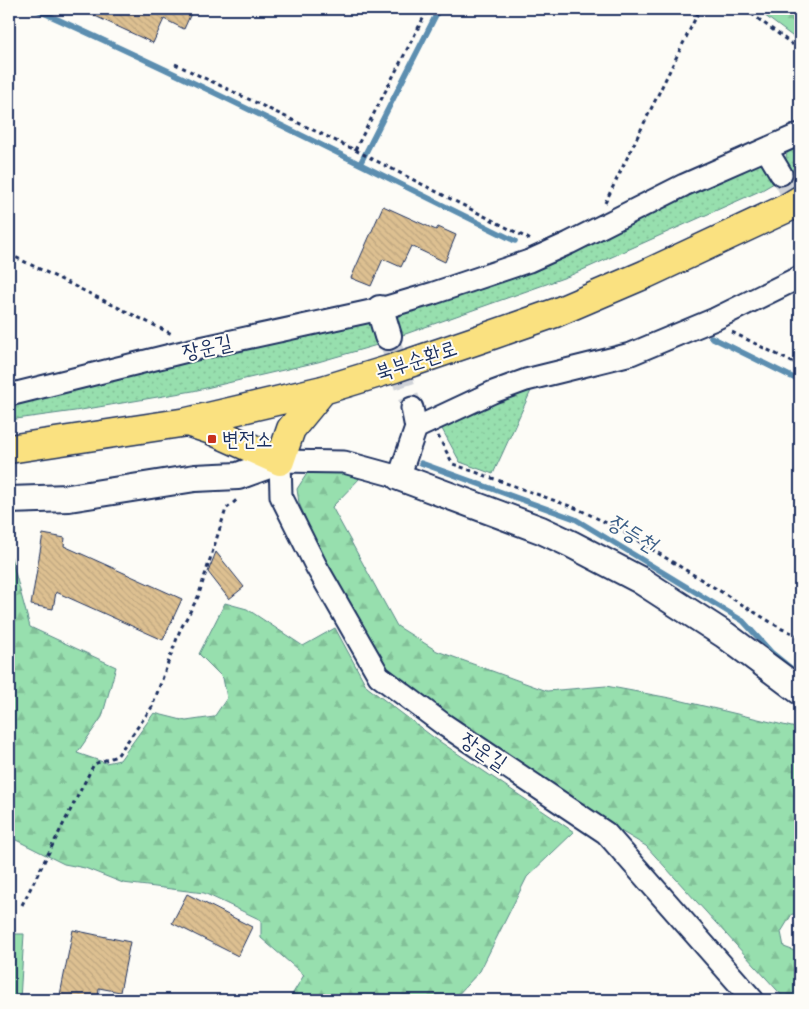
<svg xmlns="http://www.w3.org/2000/svg" width="809" height="1009" viewBox="0 0 809 1009" font-family="Caveat,'Poor Story',sans-serif">
  <style>
    .green { fill: url(#green-dots); stroke: #598786 }
    .forest { fill: url(#forest-firs); stroke: #598786 }
    .pitch { fill: #97dfae; stroke: #598786 }
    .lines { fill: none; stroke-linecap: round; stroke-linejoin: round }
    .stream { stroke: #5b8eb0; stroke-width: 5.5 }
    .building { fill: url(#building-back-hatch); stroke: #1b2f5e }
    .minor-tunnel { stroke: #d0d3d8; stroke-width: 21; stroke-dasharray: 21 11; stroke-linecap: butt }
    .minor-casing { stroke: #1b2f5e; stroke-width: 25 }
    .tertiary-casing { stroke: #1b2f5e; stroke-width: 30 }
    .primary-casing { stroke: #1b2f5e; stroke-width: 31 }
    .path { stroke: #1b2f5e; stroke-width: 3; stroke-dasharray: 4 4; stroke-linecap: butt }
    .minor { stroke: #fdfcf7; stroke-width: 21 }
    .tertiary { stroke: #fdfcf7; stroke-width: 26 }
    .primary { stroke: #fae180; stroke-width: 28 }
    .poi-dot { fill: #c8321e; stroke: #fdfcf7; stroke-width: 2 }
    .labels { text-anchor: middle; dominant-baseline: central; stroke-width: 4; stroke-linejoin: round; paint-order: stroke }
    .street-label { font-size: 21px; fill: #1b2f5e; stroke: #fdfcf7 }
    .poi-label { font-size: 21px; fill: #1b2f5e; stroke: #fdfcf7; text-anchor: start }
    .water-label { font-size: 22px; font-style: italic; fill: #3b5e87; stroke: #fdfcf7 }
  </style>
  <defs>
    <pattern id="green-dots" width="8" height="8" patternUnits="userSpaceOnUse" patternTransform="scale(1.25)"><rect width="8" height="8" fill="#97dfae"/><path d="M2 2h.1M6 6h.1" fill="none" stroke="#82c098" stroke-width="1.8" stroke-linecap="round"/></pattern>
    <pattern id="forest-firs" width="22" height="20" patternUnits="userSpaceOnUse" patternTransform="scale(1.25)"><rect width="22" height="20" fill="#97dfae"/><path d="M5 1l3.5 6h-7zM16 11l3.5 6h-7z" fill="#82c098"/></pattern>
    <pattern id="building-back-hatch" width="6" height="6" patternUnits="userSpaceOnUse" patternTransform="scale(1.25)"><rect width="6" height="6" fill="#ddc091"/><path d="M-1 5l2 2M0 0l6 6M5-1l2 2" fill="none" stroke="#bda57f"/></pattern>
  </defs>
  <rect width="100%" height="100%" fill="#fdfcf7"/>
  <filter id="ink" filterUnits="userSpaceOnUse"><feTurbulence type="fractalNoise" baseFrequency=".02" numOctaves="2"/><feDisplacementMap in="SourceGraphic" scale="10" xChannelSelector="R" yChannelSelector="G"/><feConvolveMatrix kernelMatrix="1 2 1 2 8 2 1 2 1" color-interpolation-filters="sRGB"/></filter>
  <g filter="url(#ink)">
    <path class="green" d="M 800,141 L 800,168 L 791,173 C 781,156 786,152 800,141 Z
      M 753,160 L 762,160 L 781,179 L 762,190 L 569,276 L 397,337 L 393,320 L 403,307 Z
      M 359,318 L 371,321 L 384,343 L 318,362 L 193,391 L 75,411 L 9,420 L 9,401 Z
      M 535,382 L 493,474 L 460,462 L 442,429 L 443,421 Z"/>
    <path class="forest" d="M 756,9 L 800,9 L 800,42 Z
      M 320,466 L 364,474 L 332,507 L 397,626 L 437,651 L 547,691 L 606,686 L 670,698 L 800,729 L 800,916 L 792,914 L 781,932 L 784,947 L 800,953 L 800,1000 L 786,1000 L 646,846 L 612,826 L 448,716 L 387,670 L 324,562 L 299,503 L 297,489 L 308,472 Z
      M 9,550 L 30,627 L 116,667 L 102,717 L 77,753 L 106,763 L 120,760 L 154,713 L 186,721 L 214,717 L 227,698 L 223,678 L 199,654 L 225,603 L 247,609 L 303,646 L 335,628 L 367,687 L 433,737 L 574,832 L 527,877 L 480,971 L 453,1000 L 286,1000 L 290,998 L 304,975 L 261,938 L 261,920 L 204,893 L 123,883 L 85,868 L 64,864 L 12,838 L 9,838 Z"/>
    <path class="pitch" d="M 9,934 L 24,934 L 20,1000 L 9,1000 Z"/>
    <g class="lines">
      <path class="stream" d="M 35,9 C 197,82 356,162 515,241
        M 360,164 L 439,9
        M 711,337 L 800,381
        M 421,463 L 575,519 L 743,621 L 772,653 L 793,670"/>
    </g>
    <path class="building" d="M 80,9 L 193,9 L 184,29 L 164,19 L 153,43 Z
      M 383,206 L 436,230 L 438,227 L 456,235 L 445,262 L 411,246 L 401,267 L 383,259 L 371,286 L 351,278 Z
      M 43,534 L 65,538 L 64,546 L 182,599 L 163,640 L 56,592 L 53,609 L 31,605 Z
      M 216,552 L 244,587 L 229,599 L 208,572 Z
      M 187,894 L 252,927 L 238,956 L 172,923 Z
      M 73,930 L 130,942 L 120,992 L 99,988 L 98,1000 L 59,1000 Z"/>
    <g class="lines">
      <path class="minor-tunnel" d="M 781,174 L 800,209
        M 388,336 L 412,408"/>
      <defs>
        <path id="minor" d="M 766,149 L 781,174
          M 9,395 L 191,350 L 380,309 L 434,293 L 529,261 L 569,243 L 684,185 L 800,134
          M 412,408 L 416,428 L 399,477 L 344,462 L 280,461 L 281,496 L 316,566 L 379,676 L 443,724 L 606,833 L 753,1000
          M 416,428 L 493,392 L 526,380 L 631,354 L 715,319 L 800,277"/>
        <path id="tertiary" d="M 380,309 L 388,336
          M 399,477 L 541,530 L 571,544 L 640,580 L 725,635 L 800,691
          M 9,500 L 69,498 L 195,478 L 238,476 L 280,461"/>
        <path id="primary" d="M 187,422 L 211,430 L 280,461 L 291,429 L 323,390
          M 9,449 L 187,422 L 323,390 L 395,368 L 492,335 L 555,313 L 646,274 L 787,208 L 800,200"/>
      </defs>
      <use href="#minor" class="minor-casing"/>
      <use href="#tertiary" class="tertiary-casing"/>
      <use href="#primary" class="primary-casing"/>
      <path class="path" d="M 745,9 L 800,50
        M 175,64 L 355,150 L 531,240
        M 355,150 L 428,9
        M 605,203 L 698,13
        M 9,254 L 172,334
        M 732,332 L 800,366
        M 438,436 L 453,464 L 578,509 L 617,528 L 782,629 L 800,636
        M 22,905 L 94,764 L 117,756 L 152,707 L 180,630 L 198,597 L 226,509 L 239,498"/>
      <use href="#minor" class="minor"/>
      <use href="#tertiary" class="tertiary"/>
      <use href="#primary" class="primary"/>
    </g>
  </g>
  <rect class="poi-dot" x="207" y="434" width="10" height="10" rx="2.5"/>
  <g class="labels">
    <g class="street-label">
      <text transform="translate(207 347) rotate(-13)">장운길</text>
      <text transform="translate(416 360) rotate(-18)">북부순환로</text>
      <text transform="translate(484 751) rotate(34)">장운길</text>
    </g>
    <g class="poi-label">
      <text x="222" y="439">변전소</text>
    </g>
    <g class="water-label">
      <text transform="translate(632 533) rotate(31)">장등천</text>
    </g>
  </g>
  <rect width="809" height="1009" fill="none" stroke="#fdfcf7" stroke-width="30"/>
  <rect x="15" y="15" width="779" height="979" fill="none" stroke="#1b2f5e" stroke-width="2" filter="url(#ink)"/>
</svg>
